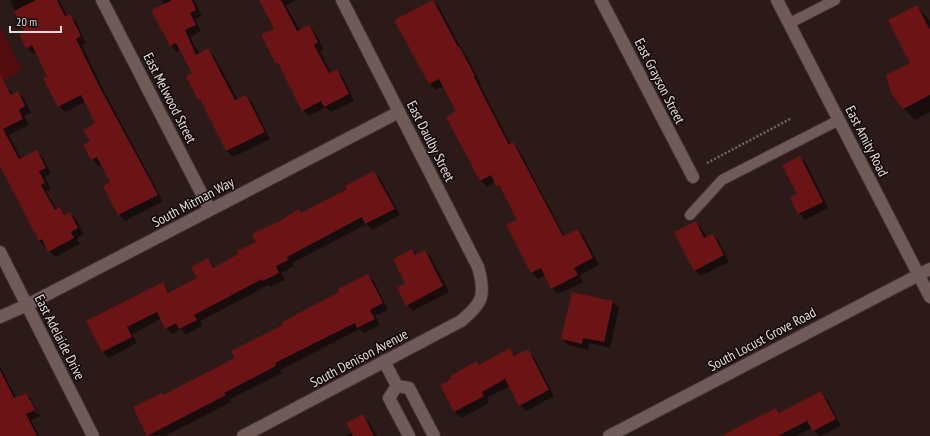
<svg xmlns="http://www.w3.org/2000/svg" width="930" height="436" viewBox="0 0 930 436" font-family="'PT Sans Narrow',sans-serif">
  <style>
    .green { fill: #540d0e }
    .shadow { fill: #0007; fill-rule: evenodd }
    .building { fill: #6c1315 }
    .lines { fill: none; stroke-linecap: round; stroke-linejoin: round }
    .lane-casing { stroke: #423434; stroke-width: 12 }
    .street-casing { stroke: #423434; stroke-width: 14 }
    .secondary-casing { stroke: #423434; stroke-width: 14 }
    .path { stroke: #746563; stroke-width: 2.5; stroke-dasharray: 2 2; stroke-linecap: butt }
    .lane { stroke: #705b59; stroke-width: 10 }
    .street { stroke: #705b59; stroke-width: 12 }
    .secondary { stroke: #705b59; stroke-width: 12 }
    .labels { text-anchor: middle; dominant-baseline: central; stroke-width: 3; stroke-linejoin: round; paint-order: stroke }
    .street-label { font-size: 14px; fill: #e8dcda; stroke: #0f0707 }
  </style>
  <rect width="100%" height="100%" fill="#2c1a19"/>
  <path class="green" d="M 0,26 L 22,70 L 0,82 Z"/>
  <path class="shadow" d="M 10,0 L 59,0 L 67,16 L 69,15 L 76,21 L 86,43 L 82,45 L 105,93 L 163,201 L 125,221 L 119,214 L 104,186 L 112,183 L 102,163 L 98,166 L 92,159 L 91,142 L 96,124 L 85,102 L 65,112 L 59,106 L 48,76 L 37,52 L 33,54 L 27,48 L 25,32 Z
    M 162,0 L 194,0 L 202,16 L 195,19 L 201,31 L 190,37 L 199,54 L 208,50 L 214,56 L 238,100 L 246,96 L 252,102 L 270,139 L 233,157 L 227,151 L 204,104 L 199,99 L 193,73 L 181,50 L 177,52 L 171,46 L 153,10 L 164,5 Z
    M 261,0 L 296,0 L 286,5 L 300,31 L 309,26 L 315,33 L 324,49 L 320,51 L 331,73 L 336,71 L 343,77 L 354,101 L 331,112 L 326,107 L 309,116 L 303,110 L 282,69 L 277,64 L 262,35 L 276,28 Z
    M 433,1 L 439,7 L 462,50 L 465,53 L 480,82 L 479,83 L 511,145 L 513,144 L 519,150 L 565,237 L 578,230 L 584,236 L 599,265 L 580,275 L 583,282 L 558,294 L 552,288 L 545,275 L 538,279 L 532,273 L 518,220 L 504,192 L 495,182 L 487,187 L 480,180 L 457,112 L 444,86 L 436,90 L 430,84 Z
    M 917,6 L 930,21 L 930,112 L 915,120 L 903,108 L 911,63 Z
    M 5,84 L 13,95 L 17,92 L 24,98 L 31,113 L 24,116 L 29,125 L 9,135 L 21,159 L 37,151 L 43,158 L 51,174 L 45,177 L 51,189 L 46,191 L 57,210 L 60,209 L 66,215 L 69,213 L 76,219 L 84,234 L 77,238 L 80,244 L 55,257 L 39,240 L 0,164 L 0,86 Z
    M 799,157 L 806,163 L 828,208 L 805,220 L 799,213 L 791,198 L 798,194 Z
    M 374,172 L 380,178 L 400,215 L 372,230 L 367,224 L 292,263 L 294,266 L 281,273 L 285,280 L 270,287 L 269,285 L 200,321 L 202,326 L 186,335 L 181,329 L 172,334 L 166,328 L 161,319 L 132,334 L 137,343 L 109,358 L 103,352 L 87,322 L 163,284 L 170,293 L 198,279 L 208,259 L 215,268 L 258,242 L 288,218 L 299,211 L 302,214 L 348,189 Z
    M 696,222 L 702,229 L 707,238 L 713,235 L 719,241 L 729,262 L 701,276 L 694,270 Z
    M 412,250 L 417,255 L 425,251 L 431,257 L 449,292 L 413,311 L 407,305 L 407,284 Z
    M 368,275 L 374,281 L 388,310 L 375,316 L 380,325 L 364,333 L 360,329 L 280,370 L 282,373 L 230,399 L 231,402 L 165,436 L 148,435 L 163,396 L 236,359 L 284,325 L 341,293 Z
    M 573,293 L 613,302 L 619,308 L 610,348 L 589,343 L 588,350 L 568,345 L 562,339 Z
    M 510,350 L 516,356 L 527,351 L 534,357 L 554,396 L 526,411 L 520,405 L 510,386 L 487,398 L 489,403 L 461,418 L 455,412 L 441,386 L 453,380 L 477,363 L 480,365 Z
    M 0,366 L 16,398 L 26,394 L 32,400 L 40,416 L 31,420 L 39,436 L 1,436 ZM 28,400 L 31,400 L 38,414 L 36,414 Z
    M 821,392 L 827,399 L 841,426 L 821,436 L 819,436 L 812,428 L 796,436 L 731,436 L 776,409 L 780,413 Z
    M 363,416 L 369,422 L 377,436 L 346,436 L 352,432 Z"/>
  <path class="building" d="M 36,0 L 57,0 L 65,16 L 70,14 L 81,36 L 76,39 L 99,86 L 158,195 L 118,215 L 103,186 L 110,182 L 97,157 L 91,160 L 83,145 L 90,141 L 83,130 L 95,123 L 81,95 L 58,107 L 43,78 L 47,76 L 32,45 L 26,49 L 19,34 L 24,32 L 14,11 Z
    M 172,0 L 192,0 L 196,10 L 190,13 L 196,25 L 185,30 L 196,55 L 208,48 L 235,100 L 246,95 L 265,132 L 226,151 L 200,99 L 198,100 L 186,76 L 192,73 L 176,43 L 170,46 L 151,10 Z
    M 259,0 L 281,0 L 297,31 L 309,25 L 318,42 L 314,45 L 329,73 L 337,69 L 349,94 L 324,107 L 321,101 L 302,111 L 278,63 L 276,64 L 261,35 L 274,28 Z
    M 433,0 L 458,47 L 459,46 L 475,76 L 474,77 L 509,145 L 513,142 L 563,236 L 578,229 L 593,258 L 574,268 L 578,275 L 551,289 L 541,268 L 531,273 L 506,225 L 517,220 L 499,185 L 497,187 L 491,175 L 480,181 L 446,117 L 456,111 L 439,79 L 429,84 L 394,20 Z
    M 917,5 L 930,30 L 930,95 L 903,109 L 891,93 L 886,75 L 910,63 L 888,20 Z
    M 0,74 L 11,95 L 18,91 L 25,106 L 19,110 L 23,119 L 3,129 L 19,159 L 37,150 L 46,168 L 39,171 L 45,183 L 41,185 L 55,210 L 60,207 L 64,215 L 70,212 L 78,228 L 71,232 L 74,238 L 48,252 L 42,239 L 39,241 L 0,166 Z
    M 800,156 L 823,202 L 798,214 L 790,197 L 797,194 L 782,165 Z
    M 374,171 L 395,209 L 365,224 L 362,217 L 287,257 L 288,260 L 276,266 L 279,273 L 263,281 L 262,279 L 194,315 L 197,320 L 179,329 L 176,323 L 165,329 L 157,312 L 127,327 L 132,337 L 102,352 L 86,321 L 163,282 L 168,293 L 197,278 L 191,267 L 208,258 L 213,268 L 238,254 L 237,251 L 256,242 L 252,234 L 286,218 L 286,217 L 299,209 L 301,213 L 347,189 L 345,186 Z
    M 696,221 L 704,238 L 713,234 L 724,255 L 694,271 L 674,232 Z
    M 412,249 L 415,255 L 425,250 L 443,286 L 406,306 L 397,288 L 405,283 L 393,259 Z
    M 368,274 L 383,303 L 370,310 L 375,319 L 357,328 L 355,323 L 275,363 L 276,366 L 224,393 L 226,395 L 147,436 L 133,407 L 162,393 L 163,395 L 235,358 L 231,351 L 283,325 L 282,322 L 339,292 L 338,289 Z
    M 572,292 L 613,301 L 604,342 L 583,338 L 582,344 L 561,339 Z
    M 510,348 L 514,356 L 528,349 L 549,390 L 519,406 L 505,379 L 482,392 L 484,396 L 454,412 L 440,385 L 452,379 L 450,376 L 477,361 L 479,365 Z
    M 0,370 L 14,398 L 26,393 L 35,410 L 26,414 L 37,436 L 0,436 Z
    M 821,391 L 836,419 L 813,431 L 807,421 L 778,436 L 721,436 L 776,408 L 779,413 Z
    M 363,414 L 374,436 L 353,436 L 346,423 Z"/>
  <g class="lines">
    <defs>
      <path id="lane" d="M 790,23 L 835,0
        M 690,215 L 722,180 L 839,120"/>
      <path id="street" d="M 102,0 L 210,210
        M 601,0 L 693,177
        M 0,252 L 93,436
        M 0,317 L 27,305 L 399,112
        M 384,361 L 397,386
        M 397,386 L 409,388 L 434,436
        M 397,386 L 389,398 L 409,436
        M 243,436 L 461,321 C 483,303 486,295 478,267 L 342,0"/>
      <path id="secondary" d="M 777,0 L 930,297
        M 609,436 L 930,269"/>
    </defs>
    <use href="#lane" class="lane-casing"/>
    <use href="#street" class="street-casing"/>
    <use href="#secondary" class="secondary-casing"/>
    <path class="path" d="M 707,163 L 792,118"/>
    <use href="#lane" class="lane"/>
    <use href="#street" class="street"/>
    <use href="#secondary" class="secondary"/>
  </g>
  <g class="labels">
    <g class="street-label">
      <text transform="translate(660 81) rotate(63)">East Grayson Street</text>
      <text transform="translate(170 98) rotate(63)">East Melwood Street</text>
      <text transform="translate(431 141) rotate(63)">East Daulby Street</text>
      <text transform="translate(867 141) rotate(63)">East Amity Road</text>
      <text transform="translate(193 202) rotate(-28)">South Mitman Way</text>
      <text transform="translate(60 337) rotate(63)">East Adelaide Drive</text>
      <text transform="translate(762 339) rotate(-28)">South Locust Grove Road</text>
      <text transform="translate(359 358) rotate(-28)">South Denison Avenue</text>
    </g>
  </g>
  <path d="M10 26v6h51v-6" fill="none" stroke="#e8dcda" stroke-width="2"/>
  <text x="16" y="26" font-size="12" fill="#e8dcda" stroke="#0f0707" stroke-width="3" paint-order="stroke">20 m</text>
</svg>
